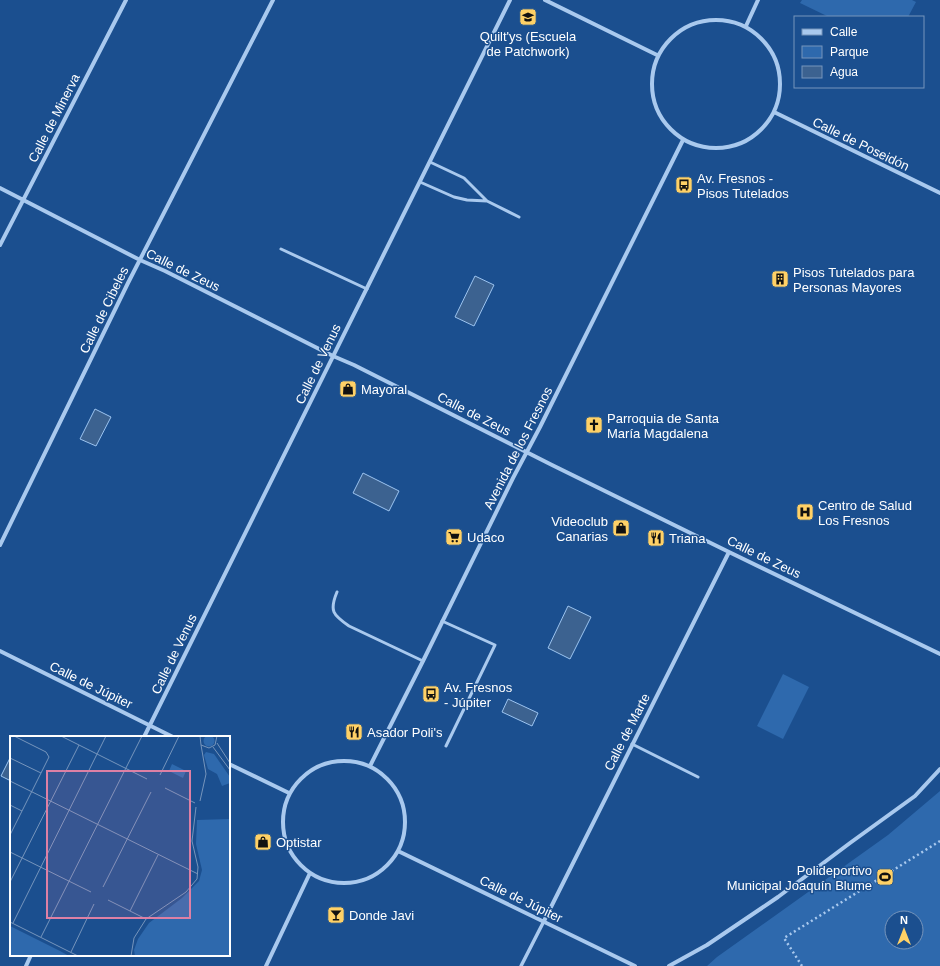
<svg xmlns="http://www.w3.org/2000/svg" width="940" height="966" viewBox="0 0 940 966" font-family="Arial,sans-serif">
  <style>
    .green { fill: #2e69ad; fill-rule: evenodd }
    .water { fill: #3c6290; stroke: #9cc4f0 }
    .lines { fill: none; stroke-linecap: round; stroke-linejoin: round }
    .path { stroke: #a9c9ee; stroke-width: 2.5; stroke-dasharray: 2 3; stroke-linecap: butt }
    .service { stroke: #a9c9ee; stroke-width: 3 }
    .pedestrian { stroke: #a9c9ee; stroke-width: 3.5 }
    .minor { stroke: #a9c9ee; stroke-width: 4 }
    .labels { text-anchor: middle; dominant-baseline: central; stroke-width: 3; stroke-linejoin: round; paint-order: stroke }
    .poi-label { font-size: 13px; fill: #fff; stroke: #1b4f8f; text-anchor: start }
    .street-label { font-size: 13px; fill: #fff; stroke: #1b4f8f }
    .inset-road { fill: none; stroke: #7695bc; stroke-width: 1 }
    .view { fill: #dd80a5; fill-opacity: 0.15; stroke: #dd80a5; stroke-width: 2 }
    .inset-edge { fill: none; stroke: #fff; stroke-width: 2 }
  </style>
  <rect width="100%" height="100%" fill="#1b4f8f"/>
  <path class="green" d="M 802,0 L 912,0 L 916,2 L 908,17 L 829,17 L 800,3 Z
    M 783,674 L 809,687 L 783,739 L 757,726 Z
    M 940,791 L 940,966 L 707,966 L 717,957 L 888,835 ZM 892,918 L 916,918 L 916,942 L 892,942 Z"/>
  <path class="water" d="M 475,276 L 494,285 L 474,326 L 455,317 Z
    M 95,409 L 111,417 L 96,446 L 80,439 Z
    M 363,473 L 399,491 L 389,511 L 353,493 Z
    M 568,606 L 591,617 L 570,659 L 548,648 Z
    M 508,699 L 538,713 L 532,726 L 502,712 Z
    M 11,756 L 11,781 L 1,776 Z"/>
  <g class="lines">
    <path class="path" d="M 802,966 L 784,938 L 940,841"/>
    <path class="service" d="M 430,162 L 464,178 L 487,201 L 519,217
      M 420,182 L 454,197 L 467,200 L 487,201
      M 281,249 L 367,289
      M 337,592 C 329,611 333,615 349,626 L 423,661
      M 442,621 L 495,645 L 446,746
      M 632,744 L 698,777"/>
    <path class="pedestrian" d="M 521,966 L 544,921"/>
    <path class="minor" d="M 545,0 L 657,55
      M652 84a64 64 0 1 1 128 0a64 64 0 1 1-128 0Z
      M 746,26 L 758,0
      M 774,112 L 940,193
      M 0,188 L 140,260 L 165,271 L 333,356 L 354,365 L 552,465 L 729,552 L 940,654
      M 0,245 L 126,0
      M 0,545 L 128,283 L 273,0
      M 0,651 L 173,737
      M 144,737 L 510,0
      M283 822a61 61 0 1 1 122 0a61 61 0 1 1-122 0Z
      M 229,764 L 289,793
      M 370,766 L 423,661 L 513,478 L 540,427 L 683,140
      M 398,851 L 635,966
      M 544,921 L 729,552
      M 26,966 L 31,955
      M 266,966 L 310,873
      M 669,966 L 707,945 L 778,897 L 850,843 L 915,796 L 940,769"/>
  </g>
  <defs>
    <symbol id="school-square" viewBox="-11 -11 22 22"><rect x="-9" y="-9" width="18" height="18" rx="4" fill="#ffd166" stroke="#1b4f8f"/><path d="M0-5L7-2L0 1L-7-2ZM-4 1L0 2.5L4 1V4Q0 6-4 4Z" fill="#111"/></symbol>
    <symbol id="bus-square" viewBox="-11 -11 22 22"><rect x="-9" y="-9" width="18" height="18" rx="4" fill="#ffd166" stroke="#1b4f8f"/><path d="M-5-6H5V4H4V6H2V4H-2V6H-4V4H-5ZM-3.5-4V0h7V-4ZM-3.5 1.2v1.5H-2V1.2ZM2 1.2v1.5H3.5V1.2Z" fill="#111"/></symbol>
    <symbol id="building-square" viewBox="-11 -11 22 22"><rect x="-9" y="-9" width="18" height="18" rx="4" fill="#ffd166" stroke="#1b4f8f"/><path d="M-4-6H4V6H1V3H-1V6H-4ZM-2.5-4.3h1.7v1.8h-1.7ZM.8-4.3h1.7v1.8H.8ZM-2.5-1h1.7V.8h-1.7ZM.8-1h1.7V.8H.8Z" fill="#111"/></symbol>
    <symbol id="shop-square" viewBox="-11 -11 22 22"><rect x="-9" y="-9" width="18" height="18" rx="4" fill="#ffd166" stroke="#1b4f8f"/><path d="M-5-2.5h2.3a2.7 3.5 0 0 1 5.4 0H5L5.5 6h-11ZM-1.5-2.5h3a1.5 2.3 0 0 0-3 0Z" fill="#111"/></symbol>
    <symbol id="church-square" viewBox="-11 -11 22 22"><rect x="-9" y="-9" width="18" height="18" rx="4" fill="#ffd166" stroke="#1b4f8f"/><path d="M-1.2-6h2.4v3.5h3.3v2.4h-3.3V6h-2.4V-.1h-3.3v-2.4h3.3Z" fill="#111"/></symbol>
    <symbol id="hospital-square" viewBox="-11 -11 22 22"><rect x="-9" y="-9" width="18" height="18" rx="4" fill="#ffd166" stroke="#1b4f8f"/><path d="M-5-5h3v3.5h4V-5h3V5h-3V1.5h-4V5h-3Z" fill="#111"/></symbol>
    <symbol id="supermarket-square" viewBox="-11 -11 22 22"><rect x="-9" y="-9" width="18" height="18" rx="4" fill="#ffd166" stroke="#1b4f8f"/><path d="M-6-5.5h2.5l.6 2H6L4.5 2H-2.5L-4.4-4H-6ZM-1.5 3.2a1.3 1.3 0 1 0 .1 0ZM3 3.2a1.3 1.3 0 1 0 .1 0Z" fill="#111"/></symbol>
    <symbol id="restaurant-square" viewBox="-11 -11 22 22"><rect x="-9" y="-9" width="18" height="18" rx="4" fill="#ffd166" stroke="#1b4f8f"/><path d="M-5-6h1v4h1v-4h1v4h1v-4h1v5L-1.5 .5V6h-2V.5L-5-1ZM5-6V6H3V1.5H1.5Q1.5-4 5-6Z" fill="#111"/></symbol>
    <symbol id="stadium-square" viewBox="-11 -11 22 22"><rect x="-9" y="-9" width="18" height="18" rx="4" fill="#ffd166" stroke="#1b4f8f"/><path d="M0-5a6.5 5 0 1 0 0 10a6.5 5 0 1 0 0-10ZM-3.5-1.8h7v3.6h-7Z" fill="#111"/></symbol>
    <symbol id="bar-square" viewBox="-11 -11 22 22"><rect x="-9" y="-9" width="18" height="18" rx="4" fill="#ffd166" stroke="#1b4f8f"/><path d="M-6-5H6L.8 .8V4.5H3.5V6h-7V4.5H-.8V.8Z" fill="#111"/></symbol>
  </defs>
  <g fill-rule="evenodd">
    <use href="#school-square" x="518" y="7" width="20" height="20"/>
    <use href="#bus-square" x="674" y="175" width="20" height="20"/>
    <use href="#building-square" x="770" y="269" width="20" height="20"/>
    <use href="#shop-square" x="338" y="379" width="20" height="20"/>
    <use href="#church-square" x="584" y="415" width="20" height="20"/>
    <use href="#hospital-square" x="795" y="502" width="20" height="20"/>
    <use href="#shop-square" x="611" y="518" width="20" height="20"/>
    <use href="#supermarket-square" x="444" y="527" width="20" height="20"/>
    <use href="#restaurant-square" x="646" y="528" width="20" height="20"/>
    <use href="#bus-square" x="421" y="684" width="20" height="20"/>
    <use href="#restaurant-square" x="344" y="722" width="20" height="20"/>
    <use href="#shop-square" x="253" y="832" width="20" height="20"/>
    <use href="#stadium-square" x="875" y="867" width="20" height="20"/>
    <use href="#bar-square" x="326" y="905" width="20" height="20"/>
  </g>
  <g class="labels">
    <g class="poi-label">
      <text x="528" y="36" text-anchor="middle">Quilt'ys (Escuela<tspan x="528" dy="15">de Patchwork)</tspan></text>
      <text x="697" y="178">Av. Fresnos -<tspan x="697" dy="15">Pisos Tutelados</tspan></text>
      <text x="793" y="272">Pisos Tutelados para<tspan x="793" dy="15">Personas Mayores</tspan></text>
      <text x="361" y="389">Mayoral</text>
      <text x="607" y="418">Parroquia de Santa<tspan x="607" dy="15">María Magdalena</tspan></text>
      <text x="818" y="505">Centro de Salud<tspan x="818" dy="15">Los Fresnos</tspan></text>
      <text x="608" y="521" text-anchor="end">Videoclub<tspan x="608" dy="15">Canarias</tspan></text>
      <text x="467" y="537">Udaco</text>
      <text x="669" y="538">Triana</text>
      <text x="444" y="687">Av. Fresnos<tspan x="444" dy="15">- Júpiter</tspan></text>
      <text x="367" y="732">Asador Poli's</text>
      <text x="276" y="842">Optistar</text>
      <text x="872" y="870" text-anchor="end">Polideportivo<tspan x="872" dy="15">Municipal Joaquín Blume</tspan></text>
      <text x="349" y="915">Donde Javi</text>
    </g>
    <g class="street-label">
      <text transform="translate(54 118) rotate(-63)">Calle de Minerva</text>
      <text transform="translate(861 144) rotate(26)">Calle de Poseidón</text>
      <text transform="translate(183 270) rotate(26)">Calle de Zeus</text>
      <text transform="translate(104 310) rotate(-64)">Calle de Cibeles</text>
      <text transform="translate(318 364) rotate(-64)">Calle de Venus</text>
      <text transform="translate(474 414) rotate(27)">Calle de Zeus</text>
      <text transform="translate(518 448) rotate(-63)">Avenida de los Fresnos</text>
      <text transform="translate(764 557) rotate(26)">Calle de Zeus</text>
      <text transform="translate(174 654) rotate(-64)">Calle de Venus</text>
      <text transform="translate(91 685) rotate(26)">Calle de Júpiter</text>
      <text transform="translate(627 732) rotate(-63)">Calle de Marte</text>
      <text transform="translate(521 899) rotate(26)">Calle de Júpiter</text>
    </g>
  </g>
  <g transform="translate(10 736)">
    <rect width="220" height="220" fill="#1b4f8f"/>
    <path d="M193.5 5a5.5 5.5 0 1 1 11 0a5.5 5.5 0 1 1-11 0ZM 196,16 L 204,18 L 220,41 L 220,47 L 212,50 L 207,38 L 198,33 L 194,19 ZM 162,28 L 176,35 L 173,42 L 159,35 ZM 220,83 L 219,220 L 125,220 L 124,214 L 128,203 L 139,187 L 172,162 L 189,145 L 192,134 L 186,108 L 187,84 ZM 0,190 L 50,215 L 59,220 L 0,220 Z" fill="#2e69ad"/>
    <path class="inset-road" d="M 51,0 L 137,43M 190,0 L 191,9 L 199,12 L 205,9 L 207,0M 207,7 L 220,27M 203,11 L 220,34M 0,22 L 31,37M 150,39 L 169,0M 0,45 L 188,138M 155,52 L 185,67M 190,65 L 196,38 L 191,9M 0,69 L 12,75M 0,99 L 39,21 L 36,16 L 4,0M 0,116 L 81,156M 0,146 L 69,9M 93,151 L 141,56M 98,164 L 136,183M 120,175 L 148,119M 0,186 L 68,220M 3,187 L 96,0M 31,201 L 132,0M 61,216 L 84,168M 121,220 L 124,202 L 136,183 L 176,156 L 187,143 L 188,131 L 182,105 L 186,71"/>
    <path class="view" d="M 37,35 L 180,35 L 180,182 L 37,182 Z"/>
    <rect width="220" height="220" class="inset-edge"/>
  </g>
  <rect x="794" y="16" width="130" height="72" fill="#1b4f8f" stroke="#7695bc"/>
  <rect x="802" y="29" width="20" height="6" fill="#a9c9ee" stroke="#7695bc"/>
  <text x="830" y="36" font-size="12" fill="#ffffff">Calle</text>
  <rect x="802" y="46" width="20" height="12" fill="#2e69ad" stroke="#7695bc"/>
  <text x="830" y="56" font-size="12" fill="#ffffff">Parque</text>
  <rect x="802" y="66" width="20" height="12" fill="#3c6290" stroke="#7695bc"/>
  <text x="830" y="76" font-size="12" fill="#ffffff">Agua</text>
  <g transform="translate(904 930)"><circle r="19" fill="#1b4f8f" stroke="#7695bc"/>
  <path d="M0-3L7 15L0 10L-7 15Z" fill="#ffd166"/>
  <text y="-6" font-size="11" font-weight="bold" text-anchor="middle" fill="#ffffff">N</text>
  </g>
</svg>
